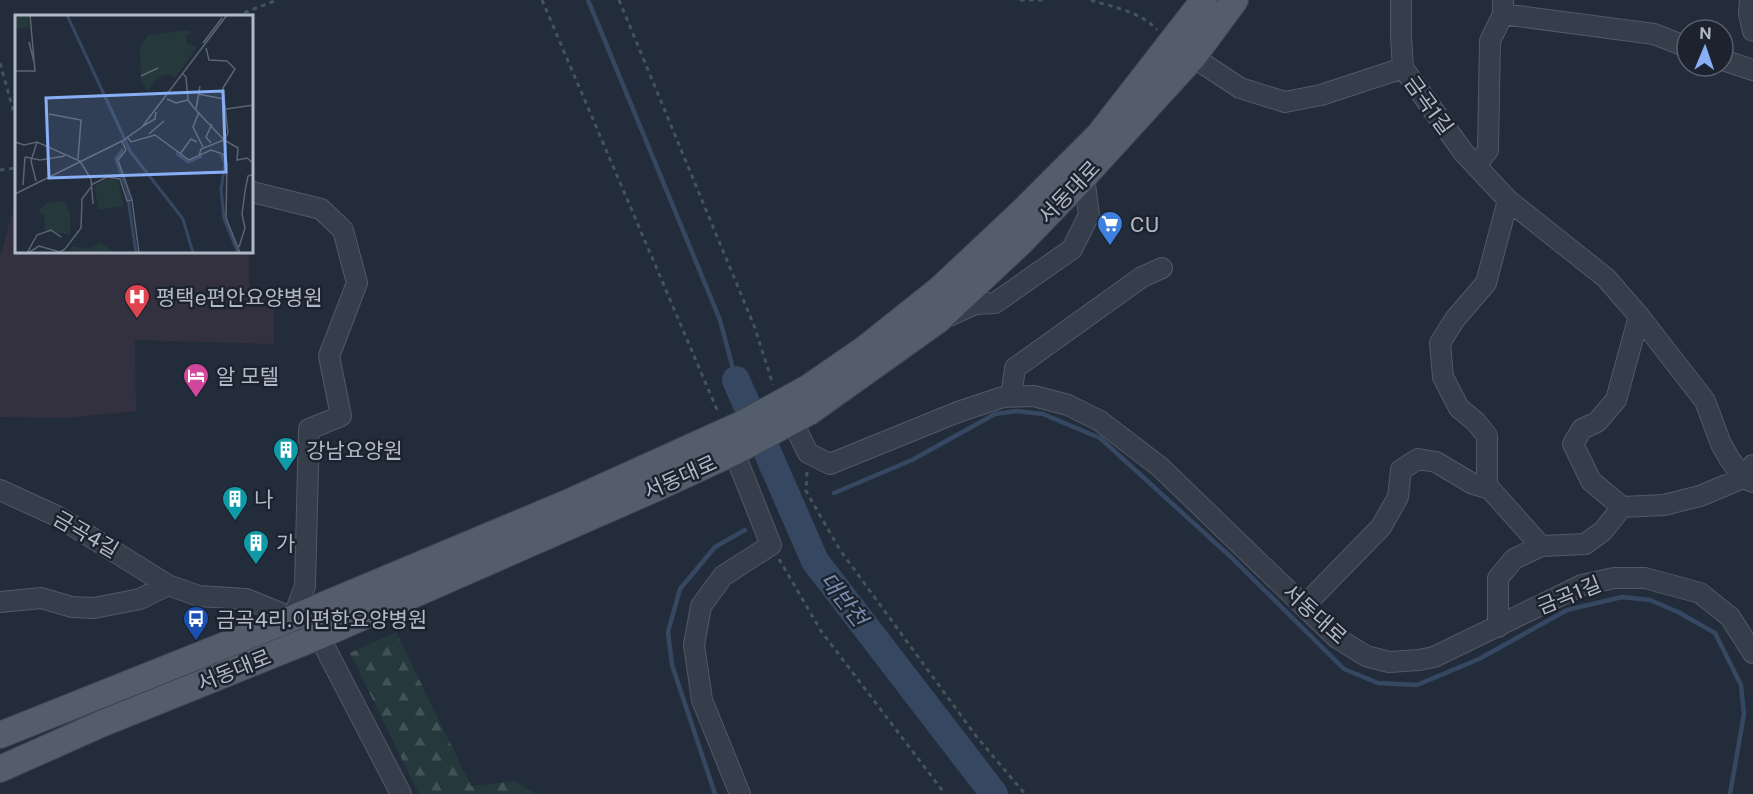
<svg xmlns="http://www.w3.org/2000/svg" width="1753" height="794" viewBox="0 0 1753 794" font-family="'Public Sans','Noto Sans KR',sans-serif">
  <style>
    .medical { fill: #33313f }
    .forest { fill: url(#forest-firs) }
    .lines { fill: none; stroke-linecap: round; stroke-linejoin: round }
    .stream { stroke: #364761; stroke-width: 4.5 }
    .river { stroke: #364761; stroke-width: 28 }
    .minor-casing { stroke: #525965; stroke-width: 22 }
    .major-casing { stroke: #404753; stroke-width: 28 }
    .path { stroke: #425559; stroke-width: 3; stroke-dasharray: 4.5 4.5; stroke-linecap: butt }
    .minor { stroke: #363e4b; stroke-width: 20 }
    .major { stroke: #545d6b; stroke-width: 26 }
    .labels { text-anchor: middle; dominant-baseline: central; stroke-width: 5; stroke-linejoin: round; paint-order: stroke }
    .street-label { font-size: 21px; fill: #b2b9c6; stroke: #1c232f }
    .poi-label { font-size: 21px; fill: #b2b9c6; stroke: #1c232f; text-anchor: start }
    .water-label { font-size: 22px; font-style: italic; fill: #7a8eae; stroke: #1c232f }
    .inset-river { fill: none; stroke: #364761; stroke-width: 3 }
    .inset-road { fill: none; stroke: #5c6472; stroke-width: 1.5 }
    .view { fill: #88aef5; fill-opacity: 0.15; stroke: #88aef5; stroke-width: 3 }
    .inset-edge { fill: none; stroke: #b2b9c6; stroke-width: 3 }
  </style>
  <defs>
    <pattern id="forest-firs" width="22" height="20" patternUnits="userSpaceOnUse" patternTransform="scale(1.5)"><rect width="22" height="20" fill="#25383b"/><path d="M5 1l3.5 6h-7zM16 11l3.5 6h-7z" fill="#425356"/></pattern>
  </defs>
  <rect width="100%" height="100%" fill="#232c3a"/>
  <path class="medical" d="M 16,200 L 16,252 L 249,252 L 249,296 L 274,301 L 274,344 L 135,340 L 136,411 L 67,418 L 0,417 L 0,257 Z"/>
  <path class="forest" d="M 396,632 L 471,786 L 514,781 L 536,794 L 419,794 L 350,653 Z"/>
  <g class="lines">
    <path class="stream" d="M 588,0 L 720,320 L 736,380
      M 834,493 L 912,460 L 995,414 L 1017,411 L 1043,414 L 1100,438 L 1232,558 L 1344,669 L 1378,683 L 1417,685 L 1479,659 L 1567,610 L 1622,597 L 1650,600 L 1678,612 L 1715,633 L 1741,685 L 1744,714 L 1730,794
      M 715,794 L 672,665 L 668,632 L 680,589 L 715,547 L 745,530"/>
    <path class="river" d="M 736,380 L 815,561 L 994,794"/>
    <defs>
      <path id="minor" d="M 1401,0 L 1401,37 L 1403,68 L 1464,153 L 1508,200 L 1606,278 L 1639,316 L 1705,401 L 1721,444 L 1729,458 L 1743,478 L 1753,482
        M 1750,0 L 1749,14 L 1753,31
        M 1503,14 L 1654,34 L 1687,47
        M 1193,57 L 1240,88 L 1285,102 L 1321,95 L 1403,68
        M 1723,60 L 1753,70
        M 1476,166 L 1488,150 L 1490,41 L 1503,14 L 1503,2
        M 252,192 L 321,209 L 343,230 L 357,283 L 329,356 L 341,416 L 309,429 L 305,586 L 293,618
        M 1508,200 L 1486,283 L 1455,319 L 1440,343 L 1443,377 L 1459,408 L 1476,422 L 1487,436 L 1487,483 L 1490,489 L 1541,546
        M 949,316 L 975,304 L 995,303 L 1072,249 L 1089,215 L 1084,177
        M 1011,396 L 1015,368 L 1142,277 L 1162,268
        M 792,421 L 808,453 L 830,464 L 958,412 L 1003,397 L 1034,396 L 1068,405 L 1100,421 L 1160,467 L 1337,638 L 1366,656 L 1389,662 L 1419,660 L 1434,657 L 1582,585 L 1614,578 L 1645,578 L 1700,593 L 1730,617 L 1753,653
        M 734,452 L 771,545 L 723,576 L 701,606 L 694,645 L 702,700 L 740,794
        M 0,490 L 57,516 L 168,585 L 199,596 L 246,599 L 293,618 L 319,636 L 401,794
        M 1622,507 L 1591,481 L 1573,444 L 1582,429 L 1597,422 L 1616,400 L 1639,316
        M 0,602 L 41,598 L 72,607 L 94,608 L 140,599 L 168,585
        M 1304,606 L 1381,527 L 1398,497 L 1401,470 L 1418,459 L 1436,462 L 1473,484 L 1490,489
        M 1498,627 L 1498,578 L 1514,559 L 1541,546 L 1585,544 L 1603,531 L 1622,507 L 1664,505 L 1700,496 L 1743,478 L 1753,465"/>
      <path id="major" d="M 0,735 L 293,618 L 565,504 L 742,424 L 808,388 L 866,348 L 940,289 L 1022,212 L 1099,135 L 1204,0
        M 0,769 L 101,724 L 319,636 L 654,489 L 734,452 L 809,412 L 938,320 L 1020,243 L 1079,182 L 1193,57 L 1235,0"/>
    </defs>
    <use href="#minor" class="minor-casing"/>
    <use href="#major" class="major-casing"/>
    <path class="path" d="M 542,0 L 718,412
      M 619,0 L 755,328 L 773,385
      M 1020,0 L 1043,0
      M 1091,0 C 1112,7 1142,12 1157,30
      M 236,16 L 277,0
      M 0,63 L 16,120
      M 0,170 L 16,168
      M 807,472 L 806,491 L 840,550 L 976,736 L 1025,794
      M 779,559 L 821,631 L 945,794"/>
    <use href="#minor" class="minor"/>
    <use href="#major" class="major"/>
  </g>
  <defs>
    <symbol id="supermarket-pin" viewBox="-11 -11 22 30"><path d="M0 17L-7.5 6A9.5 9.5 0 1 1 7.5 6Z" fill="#3f7fe0" stroke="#1c232f"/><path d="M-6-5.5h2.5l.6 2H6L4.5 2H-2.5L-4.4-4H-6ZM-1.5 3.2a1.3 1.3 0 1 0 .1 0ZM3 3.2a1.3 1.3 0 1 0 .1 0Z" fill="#fff"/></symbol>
    <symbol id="hospital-pin" viewBox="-11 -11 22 30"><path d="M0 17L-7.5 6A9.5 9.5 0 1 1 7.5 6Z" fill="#e0444e" stroke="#1c232f"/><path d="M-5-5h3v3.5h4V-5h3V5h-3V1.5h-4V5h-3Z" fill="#fff"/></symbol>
    <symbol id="hotel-pin" viewBox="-11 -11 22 30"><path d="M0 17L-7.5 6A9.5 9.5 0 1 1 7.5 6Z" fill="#d1479c" stroke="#1c232f"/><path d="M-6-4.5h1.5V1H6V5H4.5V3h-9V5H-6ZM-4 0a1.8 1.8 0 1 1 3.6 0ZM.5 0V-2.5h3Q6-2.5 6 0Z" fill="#fff"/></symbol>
    <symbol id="building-pin" viewBox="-11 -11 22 30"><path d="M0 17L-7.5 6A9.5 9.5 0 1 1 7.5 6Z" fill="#0f9aa8" stroke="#1c232f"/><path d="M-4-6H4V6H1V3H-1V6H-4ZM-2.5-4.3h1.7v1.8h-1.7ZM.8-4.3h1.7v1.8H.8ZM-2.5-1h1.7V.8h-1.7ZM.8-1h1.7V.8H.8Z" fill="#fff"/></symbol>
    <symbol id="bus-pin" viewBox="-11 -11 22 30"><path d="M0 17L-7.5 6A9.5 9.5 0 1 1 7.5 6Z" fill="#1a4fb4" stroke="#1c232f"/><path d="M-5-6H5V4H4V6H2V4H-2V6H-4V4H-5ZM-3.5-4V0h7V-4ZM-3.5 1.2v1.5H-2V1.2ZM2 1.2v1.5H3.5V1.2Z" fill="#fff"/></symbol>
  </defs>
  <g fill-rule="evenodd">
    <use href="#supermarket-pin" x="1095" y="209" width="30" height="40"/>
    <use href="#hospital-pin" x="122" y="282" width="30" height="40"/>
    <use href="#hotel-pin" x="181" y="361" width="30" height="40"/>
    <use href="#building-pin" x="271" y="435" width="30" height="40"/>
    <use href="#building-pin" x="220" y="484" width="30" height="40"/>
    <use href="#building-pin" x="241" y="528" width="30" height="40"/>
    <use href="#bus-pin" x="181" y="604" width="30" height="40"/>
  </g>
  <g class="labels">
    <g class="street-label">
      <text transform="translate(1429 105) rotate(54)">금곡1길</text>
      <text transform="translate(1069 192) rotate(-46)">서동대로</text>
      <text transform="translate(680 477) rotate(-24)">서동대로</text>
      <text transform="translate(86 534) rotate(30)">금곡4길</text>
      <text transform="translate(1569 595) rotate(-22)">금곡1길</text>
      <text transform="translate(1315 614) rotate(42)">서동대로</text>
      <text transform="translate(234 670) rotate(-22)">서동대로</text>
    </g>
    <g class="poi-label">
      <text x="1130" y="224">CU</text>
      <text x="156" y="297">평택e편안요양병원</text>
      <text x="216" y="376">알 모텔</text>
      <text x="306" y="450">강남요양원</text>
      <text x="254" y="499">나</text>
      <text x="276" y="543">가</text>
      <text x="216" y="619">금곡4리.이편한요양병원</text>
    </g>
    <g class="water-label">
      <text transform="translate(844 599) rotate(52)">대반천</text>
    </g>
  </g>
  <g transform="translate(15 15)">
    <rect width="238" height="238" fill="#232c3a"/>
    <path d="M 0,0 L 13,0 L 14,12 L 2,14 L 0,25 ZM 173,15 L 177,18 L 171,20 L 171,28 L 182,32 L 160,63 L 154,59 L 143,62 L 133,76 L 126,66 L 125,33 L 133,20 ZM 92,164 L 103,165 L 109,191 L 84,195 L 79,171 ZM 49,186 L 55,198 L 55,220 L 30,216 L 29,199 L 23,196 L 32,188 ZM 84,227 L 101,238 L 55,235 L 57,231 L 74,234 Z" fill="#25383b"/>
    <path class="inset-river" d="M 52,0 L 107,118M 107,118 L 115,136 L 168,204 L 178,238M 108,134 L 101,144 L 112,176 L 121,238M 161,138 L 173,147 L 187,141M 206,140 L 210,149 L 206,174 L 209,204 L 223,238"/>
    <path class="inset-road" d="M 14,27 L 19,47M 188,28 L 207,3M 0,56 L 20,56 L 15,0M 167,58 L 171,62 L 173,85 L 179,93 L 209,125 L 223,133 L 222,145 L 232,143 L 239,149M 126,61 L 143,53M 183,79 L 209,84M 152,84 L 161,88 L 173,85M 181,94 L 185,71M 211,94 L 239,90M 184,97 L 178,112 L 188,132M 34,99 L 66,105 L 63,144M 128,111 L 140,104 L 141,97M 134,119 L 149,106M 112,122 L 116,127 L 140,120 L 174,145 L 196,135 L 208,139 L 212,148 L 211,203 L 225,238M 107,126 L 111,135 L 103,145 L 117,185 L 124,238M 0,127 L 9,130 L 22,127 L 65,146 L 76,164 L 78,189M 196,128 L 191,122 L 197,109M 165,139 L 176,124 L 182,127M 184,141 L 186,134 L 209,125 L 213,118 L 208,73 L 220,54 L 212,46 L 194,45 L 191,33M 10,142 L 25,145 L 50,141M 21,166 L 16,146 L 22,127M 8,170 L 10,142M 76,170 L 92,162 L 105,164 L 112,186 L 117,185M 0,179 L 107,126 L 127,112 L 212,0M 224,232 L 230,213 L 227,199 L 230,176 L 233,161 L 239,159M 12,238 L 22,220 L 36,215 L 46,222M 13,238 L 24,231 L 45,237 L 50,234 L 66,213 L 67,184 L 76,172"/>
    <path class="view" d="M 208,76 L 211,157 L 34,163 L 31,83 Z"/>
    <rect width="238" height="238" class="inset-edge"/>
  </g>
  <g transform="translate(1705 48) rotate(2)"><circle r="28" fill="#1c232f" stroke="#585f6b" stroke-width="1.5"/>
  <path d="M0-4.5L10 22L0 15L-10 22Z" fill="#88aef5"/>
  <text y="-9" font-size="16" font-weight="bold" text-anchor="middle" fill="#b2b9c6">N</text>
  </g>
</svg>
